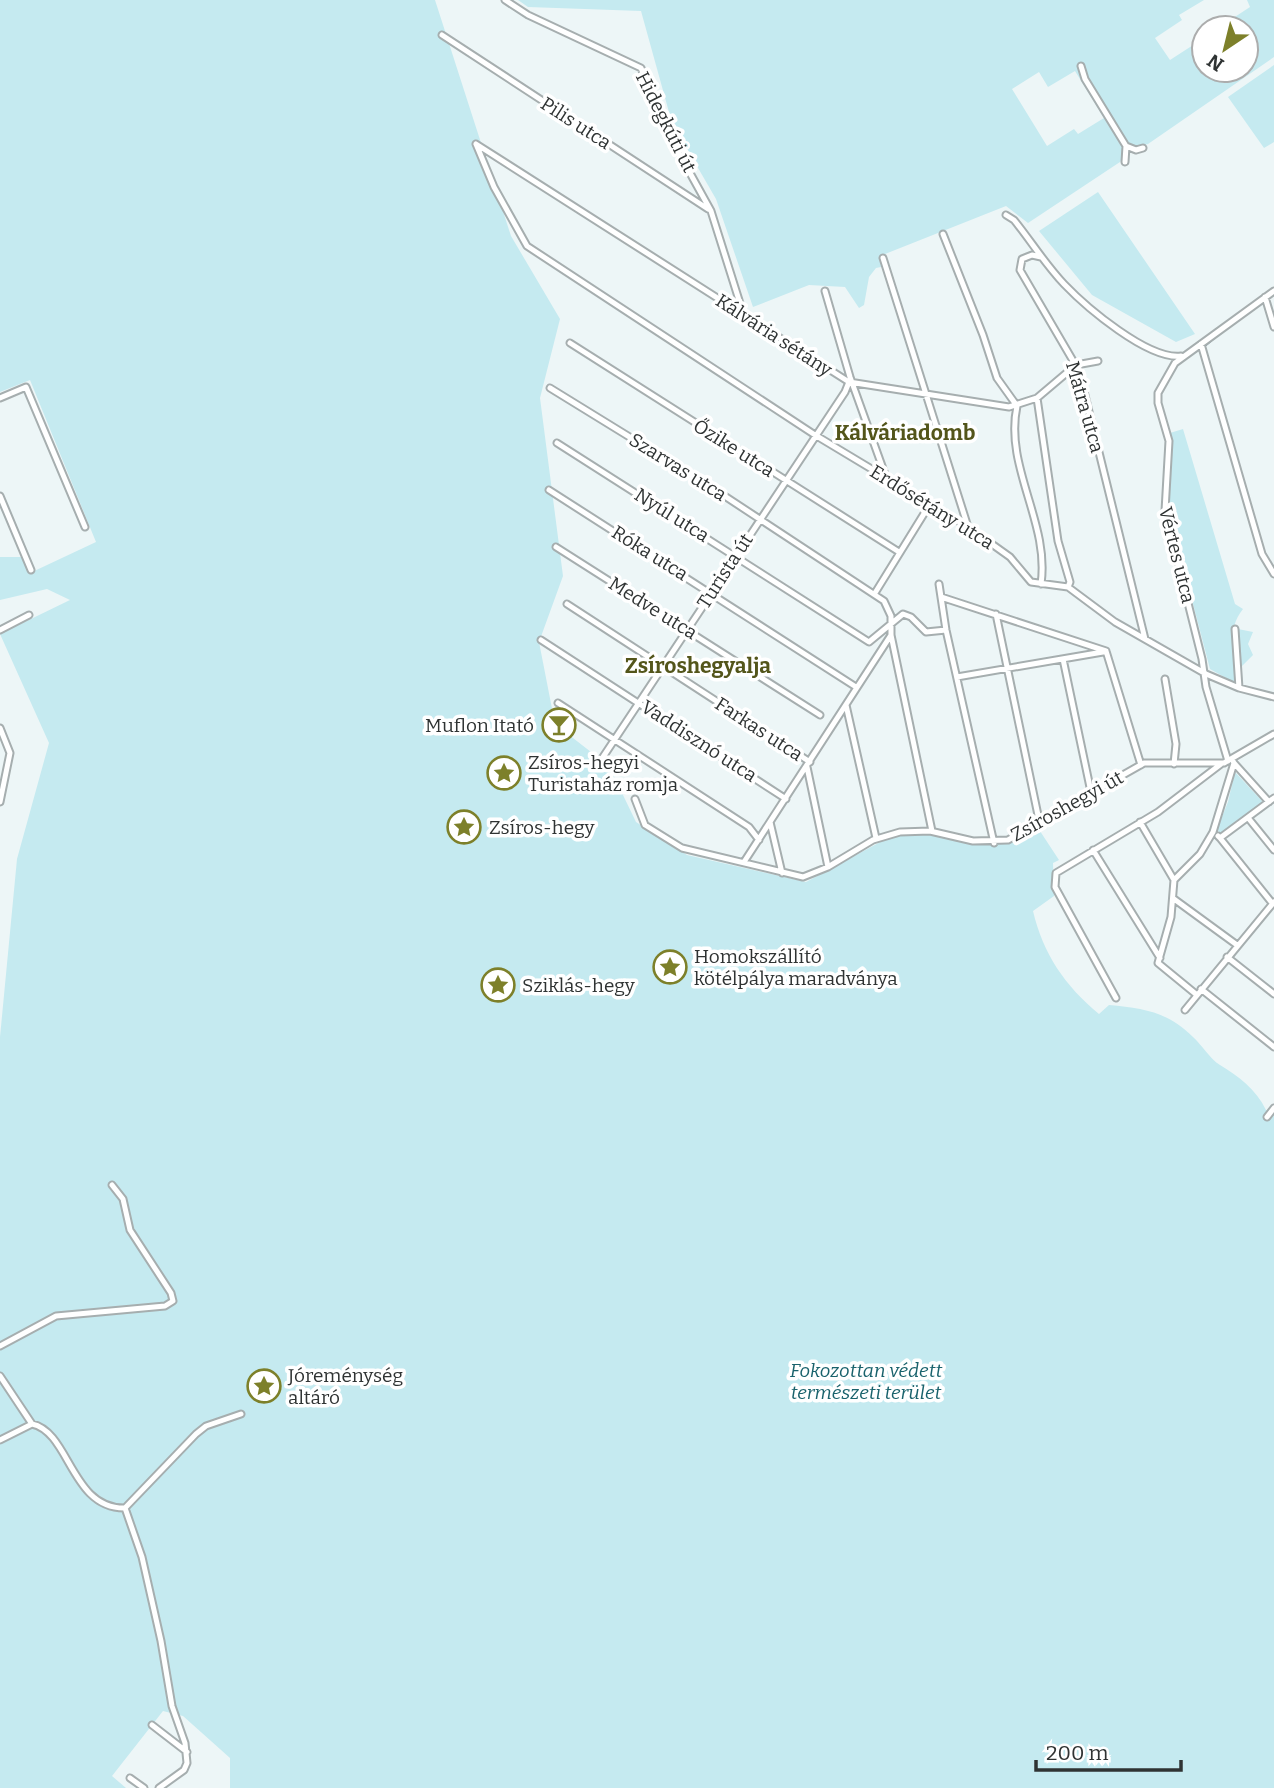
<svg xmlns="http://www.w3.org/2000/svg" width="1274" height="1788" viewBox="0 0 1274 1788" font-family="Bitter,serif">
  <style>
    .green { fill: #c5eaf0; fill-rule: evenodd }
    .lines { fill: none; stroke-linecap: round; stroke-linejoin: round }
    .stream { stroke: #6f879c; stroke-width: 2 }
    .minor-casing { stroke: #a6aeaf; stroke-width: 9 }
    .minor { stroke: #fff; stroke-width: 5 }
    .labels { text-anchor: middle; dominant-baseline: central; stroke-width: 7; stroke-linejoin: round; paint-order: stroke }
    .street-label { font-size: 19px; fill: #2f3333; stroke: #fff }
    .poi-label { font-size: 19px; fill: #2f3333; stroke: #fff; text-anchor: start }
    .park-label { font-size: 19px; font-style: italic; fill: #19626c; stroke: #fff }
    .neighbourhood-label { font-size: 21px; font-weight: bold; fill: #53551a; stroke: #fff }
  </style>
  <rect width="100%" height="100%" fill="#edf6f7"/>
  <path class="green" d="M 0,0 L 435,0 L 511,236 L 560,319 L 540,398 L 563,576 L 539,642 L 555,724 L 609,766 L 636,822 L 687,855 L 806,882 L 884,840 L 921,831 L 960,842 L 1004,843 L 1036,825 L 1059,860 L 1053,863 L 1054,896 L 1033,911 C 1043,954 1065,986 1099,1014 L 1109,1005 C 1143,1008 1168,1012 1193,1037 C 1202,1045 1210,1059 1220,1065 C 1238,1076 1256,1089 1266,1110 L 1274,1113 L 1274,1788 L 230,1788 L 230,1758 L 183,1716 L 163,1711 L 112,1776 L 126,1788 L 0,1788 L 0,1037 L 17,859 L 49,743 L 0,634 L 70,600 L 47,589 L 0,600 L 0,557 L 22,557 L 30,573 L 96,542 L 30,380 L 0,392 Z
    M 518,0 L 1204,0 L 1179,15 L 1182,20 L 1155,38 L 1170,60 L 1204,38 L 1204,70 L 1246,70 L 1246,28 L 1218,28 L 1250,7 L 1247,0 L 1274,0 L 1274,57 L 1148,144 C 1126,152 1120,132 1110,116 L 1105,119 L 1125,152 L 1120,162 L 1028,223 L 1006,206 L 880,256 L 881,267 L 876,268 L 869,277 L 864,305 L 859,308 L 845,287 L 809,285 L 753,307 L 716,199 L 672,123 L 641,11 L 528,7 ZM 1075,71 L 1104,118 L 1078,134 L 1074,129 L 1047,146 L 1012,89 L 1039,72 L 1048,87 Z
    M 1274,65 L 1274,142 L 1264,148 L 1228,97 Z
    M 1098,192 L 1195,334 L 1176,342 L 1092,295 L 1039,231 Z
    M 1183,429 L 1235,604 L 1243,609 C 1226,630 1234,654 1235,680 L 1233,682 L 1210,669 L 1170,516 C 1165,487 1176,460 1170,433 Z
    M 1238,629 L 1253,632 L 1248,644 L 1253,655 L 1240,668 Z
    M 1235,772 L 1262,801 L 1261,805 L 1221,835 L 1217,829 L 1228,802 Z"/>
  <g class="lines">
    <path class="stream" d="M 1206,345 L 1218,335
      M 1192,354 L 1198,350"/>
    <defs>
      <path id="minor" d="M 505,0 L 528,15 L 641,68 L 669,135 L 711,211 L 744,316
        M 442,35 L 708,209
        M 1081,66 L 1085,79 L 1126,146 L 1136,150 L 1143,148
        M 476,144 L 494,187 L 527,246 L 815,435 L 968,527 L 1010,557 L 1031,582 L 1068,587 L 1115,622 L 1206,674 L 1239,688 L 1274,697
        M 476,144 L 849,382 L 1009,407 L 1037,398 L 1076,365 L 1098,361
        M 1125,162 L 1126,146
        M 1006,215 L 1014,220 C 1031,241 1045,264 1064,284 C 1086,307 1148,360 1181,356
        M 943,234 L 983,335 L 997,378 L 1017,406
        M 1041,257 L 1032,255 L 1022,259 L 1020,270 L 1079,371 L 1145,639
        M 883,258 L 968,527
        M 825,291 L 850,377 L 886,477
        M 1265,297 L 1274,327
        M 570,343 L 899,552
        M 1201,344 L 1262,554 L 1274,574
        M 550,388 L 714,489 L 884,601 L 891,616 L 891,635 L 932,831
        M 0,398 L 26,387 L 85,527
        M 1037,398 L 1058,541 L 1070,582 L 1068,587
        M 1017,406 C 1004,467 1050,523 1041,584
        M 557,443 L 869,642 L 903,614 L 911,617 L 926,632 L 946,630
        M 549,490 L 856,687
        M 0,496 L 31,570
        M 556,547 L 820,715
        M 939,584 L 946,630 L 994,843
        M 875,593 L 930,504
        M 941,597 L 1106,651
        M 567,604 L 810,762
        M 996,614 L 1039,820
        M 1235,629 L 1239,688
        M 0,630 L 29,615
        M 541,640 L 786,799
        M 1106,651 L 1141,765
        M 1063,659 L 1091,792
        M 957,677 L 1103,652
        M 1165,679 L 1176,744 L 1174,764
        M 558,703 L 749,827 L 759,840
        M 846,705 L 876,838
        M 0,728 L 10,753 L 0,802
        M 601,760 L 845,392 L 849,382
        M 1228,761 L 1206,687 L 1202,659 L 1165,511 L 1169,441 L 1158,403 L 1158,393 L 1175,363 L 1274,291
        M 1234,763 L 1269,802
        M 807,767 L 828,867
        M 635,799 L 645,825 L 682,848 L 803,877 L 828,867 L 873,840 L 900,832 L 930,831 L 973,841 L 1008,840 L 1144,763 L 1224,763 L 1274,734
        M 1249,819 L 1274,850
        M 770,822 L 782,873
        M 1140,822 L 1174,880
        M 1218,836 L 1220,838 L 1274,798
        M 1220,838 L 1272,903
        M 1093,850 L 1160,958
        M 744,862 L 891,635
        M 1174,899 L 1237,945
        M 1227,957 L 1274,994
        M 1201,989 L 1274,1047
        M 1197,995 L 1158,963 L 1171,917 L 1174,880 L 1200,854 L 1213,832 L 1234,763 L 1232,759
        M 1116,998 L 1055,887 L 1056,873 L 1158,812 L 1221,764
        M 1185,1010 L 1274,902
        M 1267,1117 L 1274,1108
        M 0,1346 L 56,1316 L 165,1306 L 173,1301 L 171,1293 L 130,1230 L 123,1199 L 112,1185
        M 0,1376 L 32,1424
        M 0,1440 L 32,1424 C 70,1432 71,1509 125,1508 L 196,1434 L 206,1426 L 241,1414
        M 125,1508 L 142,1557 L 161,1641 L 172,1706 L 185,1743 L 187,1763 L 184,1770 L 159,1788
        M 152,1725 L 187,1752
        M 130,1778 L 144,1788"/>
    </defs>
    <use href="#minor" class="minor-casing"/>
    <use href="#minor" class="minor"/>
  </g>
  <defs>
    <symbol id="bar-ring" viewBox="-11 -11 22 22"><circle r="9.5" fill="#fff" stroke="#7d802a" stroke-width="1.5"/><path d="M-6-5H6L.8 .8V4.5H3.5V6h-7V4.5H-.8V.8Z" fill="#7d802a"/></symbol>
    <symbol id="sight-ring" viewBox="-11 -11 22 22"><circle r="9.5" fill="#fff" stroke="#7d802a" stroke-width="1.5"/><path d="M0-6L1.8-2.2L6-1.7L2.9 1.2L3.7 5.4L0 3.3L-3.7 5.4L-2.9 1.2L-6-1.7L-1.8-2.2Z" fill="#7d802a"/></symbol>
  </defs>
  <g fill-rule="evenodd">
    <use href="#bar-ring" x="540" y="706" width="38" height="38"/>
    <use href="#sight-ring" x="485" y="754" width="38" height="38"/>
    <use href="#sight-ring" x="445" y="808" width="38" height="38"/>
    <use href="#sight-ring" x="651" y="948" width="38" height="38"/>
    <use href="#sight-ring" x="479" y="966" width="38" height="38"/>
    <use href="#sight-ring" x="245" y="1367" width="38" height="38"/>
  </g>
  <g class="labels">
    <g class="street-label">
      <text transform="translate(666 122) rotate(63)">Hidegkúti út</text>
      <text transform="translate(576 123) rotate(33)">Pilis utca</text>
      <text transform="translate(774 335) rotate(33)">Kálvária sétány</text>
      <text transform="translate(1085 407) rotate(74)">Mátra utca</text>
      <text transform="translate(734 448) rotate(32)">Őzike utca</text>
      <text transform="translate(678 467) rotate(32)">Szarvas utca</text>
      <text transform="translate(932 507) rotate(32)">Erdősétány utca</text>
      <text transform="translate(672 515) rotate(32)">Nyúl utca</text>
      <text transform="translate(650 553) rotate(32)">Róka utca</text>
      <text transform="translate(1177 555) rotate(76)">Vértes utca</text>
      <text transform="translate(725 571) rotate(-57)">Turista út</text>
      <text transform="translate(653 608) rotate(32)">Medve utca</text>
      <text transform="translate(759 729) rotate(33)">Farkas utca</text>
      <text transform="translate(699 741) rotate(33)">Vaddisznó utca</text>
      <text transform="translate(1067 806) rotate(-29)">Zsíroshegyi út</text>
    </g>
    <g class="poi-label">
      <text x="534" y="725" text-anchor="end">Muflon Itató</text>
      <text x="528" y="762">Zsíros-hegyi<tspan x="528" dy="22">Turistaház romja</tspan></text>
      <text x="489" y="827">Zsíros-hegy</text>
      <text x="694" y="956">Homokszállító<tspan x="694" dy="22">kötélpálya maradványa</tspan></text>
      <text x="522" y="985">Sziklás-hegy</text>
      <text x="288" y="1375">Jóreménység<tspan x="288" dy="22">altáró</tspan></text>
    </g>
    <g class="park-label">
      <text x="866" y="1370">Fokozottan védett<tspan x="866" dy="22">természeti terület</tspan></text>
    </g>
    <g class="neighbourhood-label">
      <text x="905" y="433">Kálváriadomb</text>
      <text x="698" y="666">Zsíroshegyalja</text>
    </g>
  </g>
  <g transform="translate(1225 49) rotate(215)"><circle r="33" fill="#ffffff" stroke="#acadad" stroke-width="2"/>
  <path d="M0-5L12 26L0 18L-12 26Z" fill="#7d802a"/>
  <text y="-10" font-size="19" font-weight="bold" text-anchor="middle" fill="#2f3333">N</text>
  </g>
  <path d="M1036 1760v10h145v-10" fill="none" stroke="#2f3333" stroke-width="3.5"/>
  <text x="1046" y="1760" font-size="21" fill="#2f3333" stroke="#ffffff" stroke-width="5" paint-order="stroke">200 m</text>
</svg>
